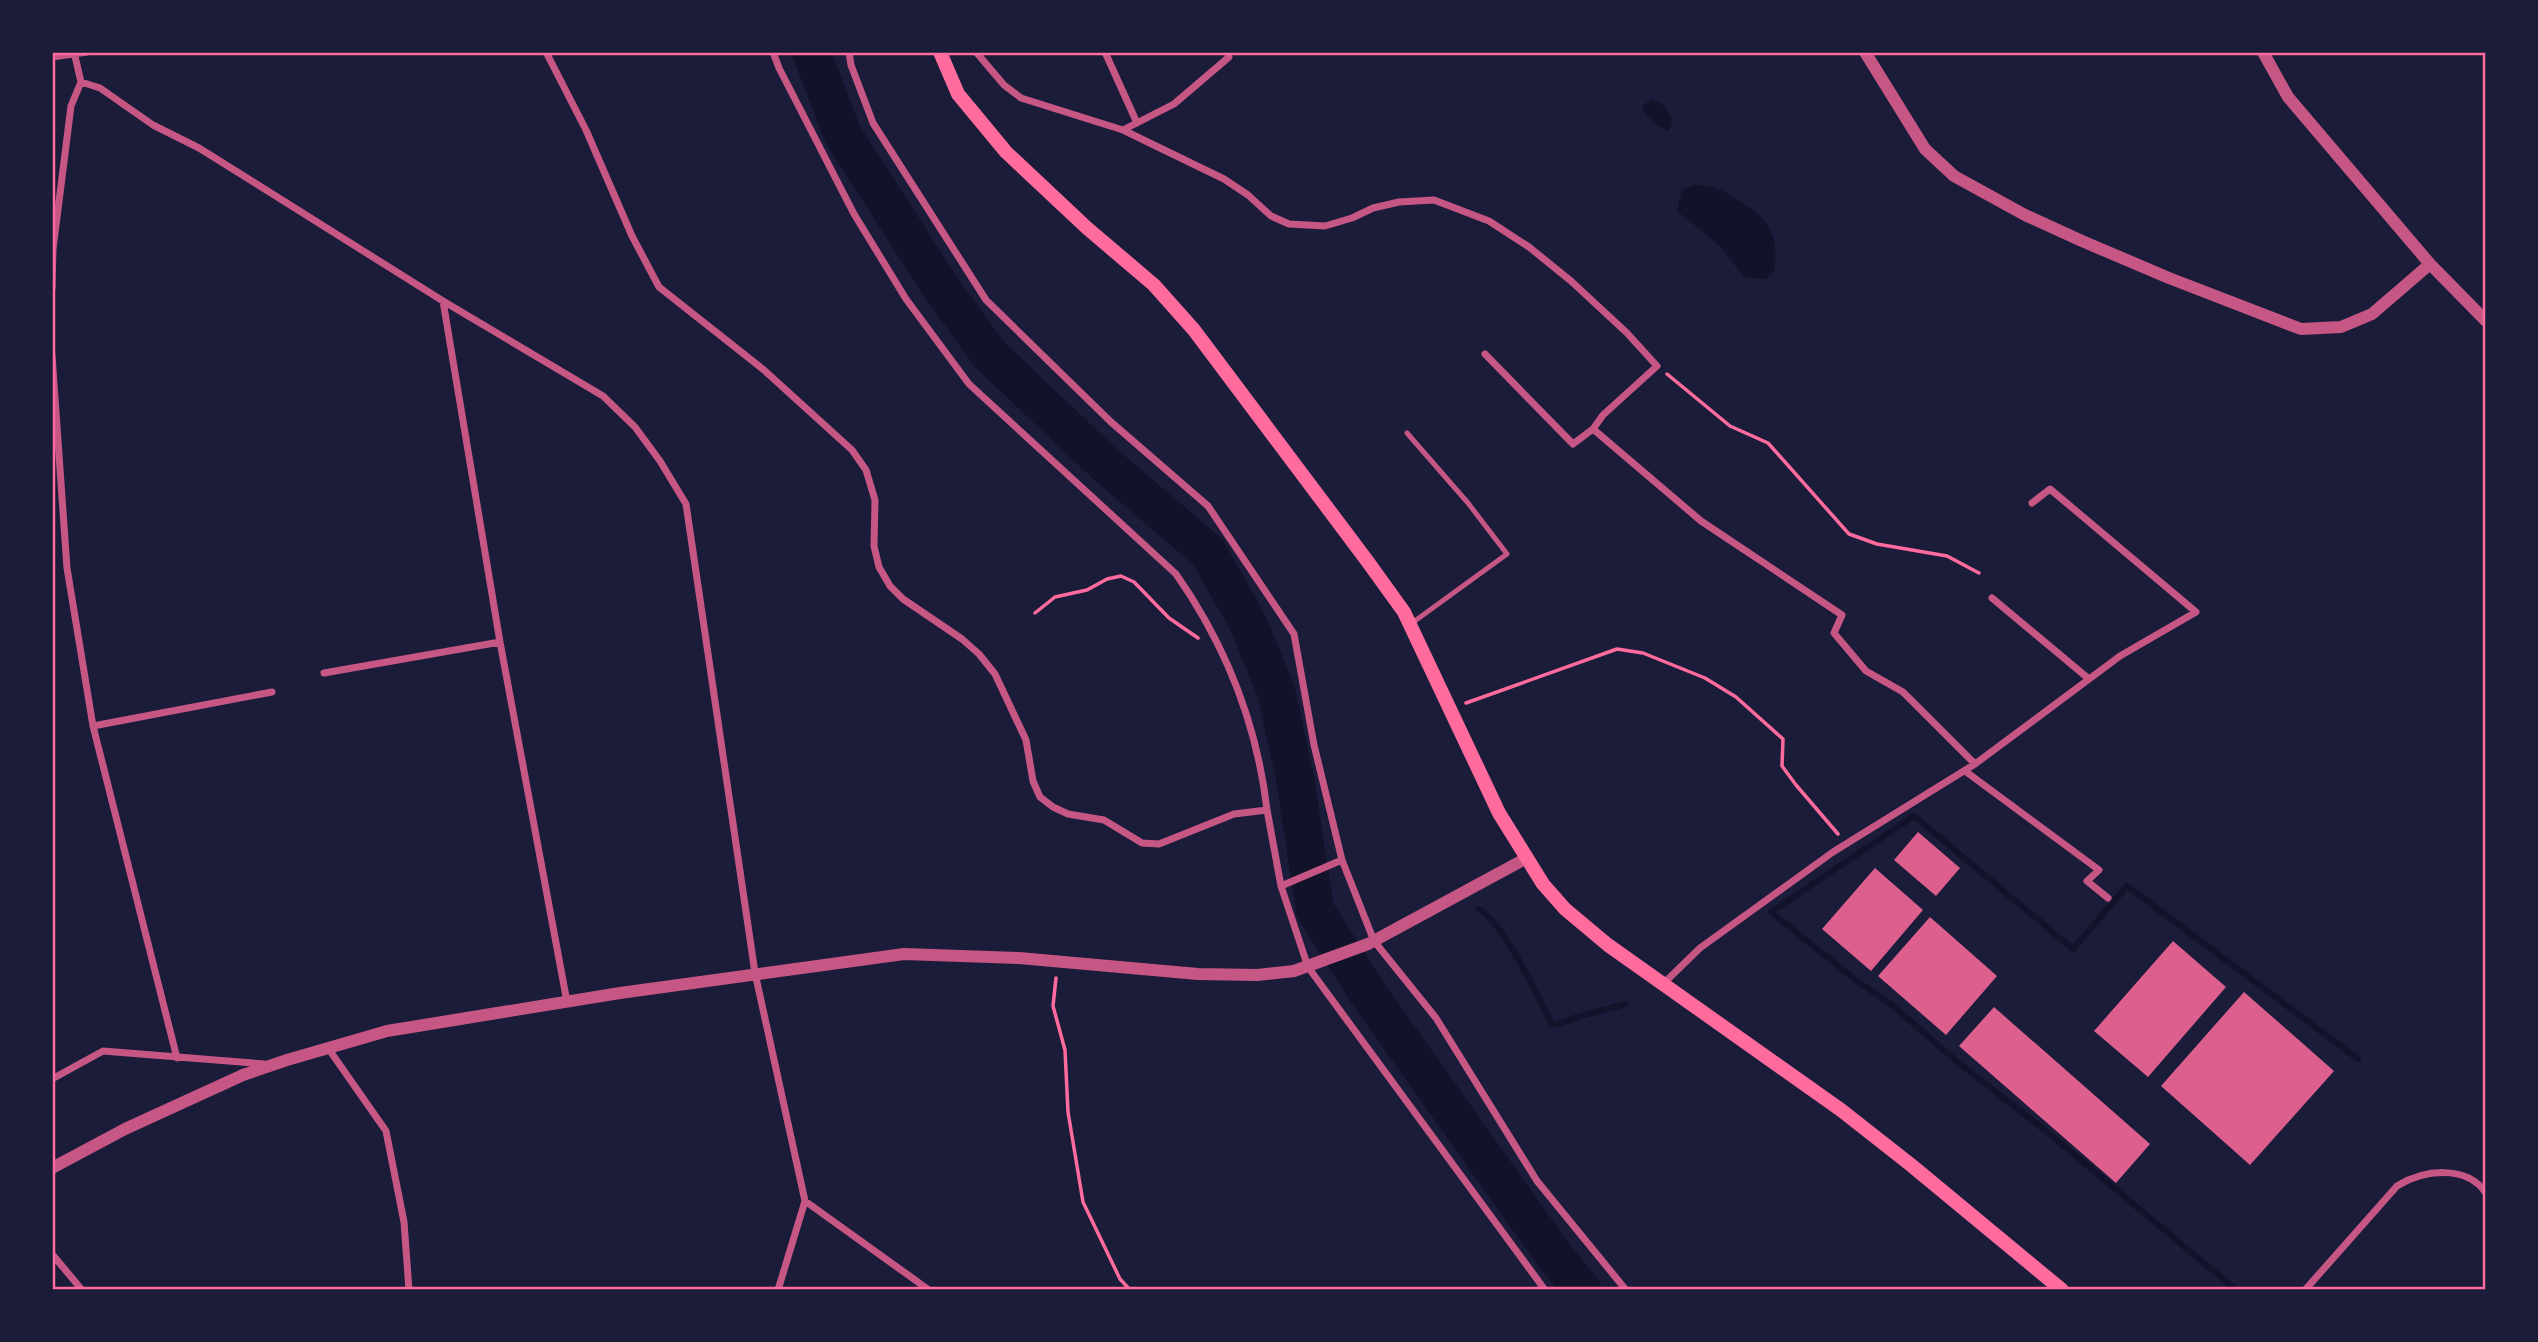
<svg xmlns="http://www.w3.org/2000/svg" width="2538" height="1342" viewBox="0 0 2538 1342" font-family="Roboto,sans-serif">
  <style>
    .water { fill: #12122b }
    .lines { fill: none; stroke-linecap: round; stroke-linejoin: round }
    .stream { stroke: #12122b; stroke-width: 6 }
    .river { stroke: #12122b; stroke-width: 38 }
    .building { fill: #dd5f8e }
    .path { stroke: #ff6b9d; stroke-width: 3.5 }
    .service { stroke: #c65784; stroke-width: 5 }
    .minor { stroke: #c65784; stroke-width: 7 }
    .tertiary { stroke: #c65784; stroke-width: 12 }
    .secondary { stroke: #ff6b9d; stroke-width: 14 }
    .neatline { fill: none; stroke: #ff6b9d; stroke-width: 2.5 }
  </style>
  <rect width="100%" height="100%" fill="#1b1b3a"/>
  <path class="water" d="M 1652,99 C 1666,105 1670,111 1672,125 L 1668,131 C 1657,125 1646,118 1642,106 Z
    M 1694,185 C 1703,186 1712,186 1720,190 C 1730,194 1759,213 1765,221 C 1776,237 1778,256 1773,273 L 1765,279 L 1744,277 L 1719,245 L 1677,211 L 1682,190 Z"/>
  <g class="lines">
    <path class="stream" d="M 1479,909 C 1505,925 1537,995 1552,1024 L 1558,1024 L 1580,1016 L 1626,1004
      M 2236,1290 L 2046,1131 L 1955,1060 L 1891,1004 L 1857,981 L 1771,912 L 1914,816 L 2073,949 L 2127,886 L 2358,1059"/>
    <path class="river" d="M 811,52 L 843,135 L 942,289 L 990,355 L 1105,464 L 1208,552 L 1248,623 L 1276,691 L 1295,778 L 1315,910 L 1369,995 L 1553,1254 L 1582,1290"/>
  </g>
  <path class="building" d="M 1918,832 L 1960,868 L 1936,896 L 1894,860 Z
    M 1875,868 L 1923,910 L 1871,971 L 1822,929 Z
    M 1930,917 L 1997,976 L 1946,1035 L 1878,976 Z
    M 2173,941 L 2226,987 L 2148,1077 L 2094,1031 Z
    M 2244,992 L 2334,1071 L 2250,1165 L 2161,1086 Z
    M 1994,1007 L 2150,1144 L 2116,1183 L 1959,1046 Z"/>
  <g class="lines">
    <path class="path" d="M 1667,374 L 1730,426 L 1768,443 L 1849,534 L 1877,544 L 1947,556 L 1979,573
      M 1035,613 L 1055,597 L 1087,590 L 1107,579 L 1121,576 L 1134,582 L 1169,618 L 1198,638
      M 1466,703 L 1617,649 L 1643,653 L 1705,678 L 1736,697 L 1783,739 L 1782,766 L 1796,785 L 1838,834
      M 1056,978 L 1053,1006 L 1065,1050 L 1068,1112 L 1083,1202 L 1120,1279 L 1130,1290"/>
    <path class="service" d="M 1407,433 L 1468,503 L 1507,554 L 1412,623"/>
    <path class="minor" d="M 74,52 L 81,82 L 100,88 L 153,125 L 199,148 L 443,301 L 603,396 L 635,427 L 660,461 L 686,504 L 755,973 L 805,1201 L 778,1290
      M 546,52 L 586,130 L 632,236 L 659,287 L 764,370 L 852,450 L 866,470 L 875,500 L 874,546 L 879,567 L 890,586 L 903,599 L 962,639 L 979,654 L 995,674 L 1026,740 L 1033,781 L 1040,797 L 1053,807 L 1068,814 L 1104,820 L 1142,843 L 1159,844 L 1234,814 L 1267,810 L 1281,886 L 1308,967 L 1545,1290
      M 773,52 L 779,68 L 854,214 L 906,299 L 969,384 L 1176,574 C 1225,644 1257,724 1267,810
      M 849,52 L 851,65 L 873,123 L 986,300 L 1111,422 L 1208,506 L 1294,634 L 1314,745 L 1342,860 L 1374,941 L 1436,1018 L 1537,1181 L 1626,1290
      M 976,52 L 1004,85 L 1021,98 L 1123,130 L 1224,179 L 1248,195 L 1271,216 L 1289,224 L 1325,226 L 1352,218 L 1373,208 L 1399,202 L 1434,200 L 1489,221 L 1529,247 L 1571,281 L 1627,333 L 1657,366 L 1603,415 L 1593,429 L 1701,521 L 1842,615 L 1834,633 L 1866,671 L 1903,692 L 1975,764
      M 1105,52 L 1137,123
      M 52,57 L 87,52
      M 1123,130 L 1174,104 L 1229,57 L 1227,52
      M 52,288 L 53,249 L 71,106 L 81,82
      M 443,301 L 500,642 L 567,1002
      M 1485,354 L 1573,444 L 1593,429
      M 52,355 L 67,568 L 93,726 L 177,1058
      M 1992,598 L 2089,679
      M 324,673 L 500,642
      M 93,726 L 272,692
      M 1965,771 L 2099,870 L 2087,881 L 2108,898
      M 1281,886 L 1342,860
      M 1664,983 L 1700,948 L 1833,852 L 1975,764 L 2120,656 L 2196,612 L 2050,489 L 2032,503
      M 328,1048 L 386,1131 L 404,1222 L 409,1290
      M 52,1079 L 103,1051 L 264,1064
      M 805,1201 L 929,1290
      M 52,1254 L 82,1290
      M 2305,1290 L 2397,1186 C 2423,1170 2466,1164 2486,1193"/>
    <path class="tertiary" d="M 1865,52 L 1925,149 L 1954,176 L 2025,215 L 2082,241 L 2169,278 L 2301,329 L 2341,327 L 2372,314 L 2430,264
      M 2263,52 L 2288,97 L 2430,264 L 2486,321
      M 52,1168 L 125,1129 L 243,1075 L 287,1060 L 387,1031 L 620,993 L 904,954 L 1019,958 L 1198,974 L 1257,975 L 1294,971 L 1368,944 L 1525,859"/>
    <path class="secondary" d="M 940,52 L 958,94 L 1006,152 L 1087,228 L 1154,285 L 1194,330 L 1368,562 L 1404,612 L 1499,813 L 1543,884 L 1565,909 L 1608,945 L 1841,1110 L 1911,1165 L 2062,1290"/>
  </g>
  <rect width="2538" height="1342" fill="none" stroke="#1b1b3a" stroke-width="108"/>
  <rect x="54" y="54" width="2430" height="1234" class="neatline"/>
</svg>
